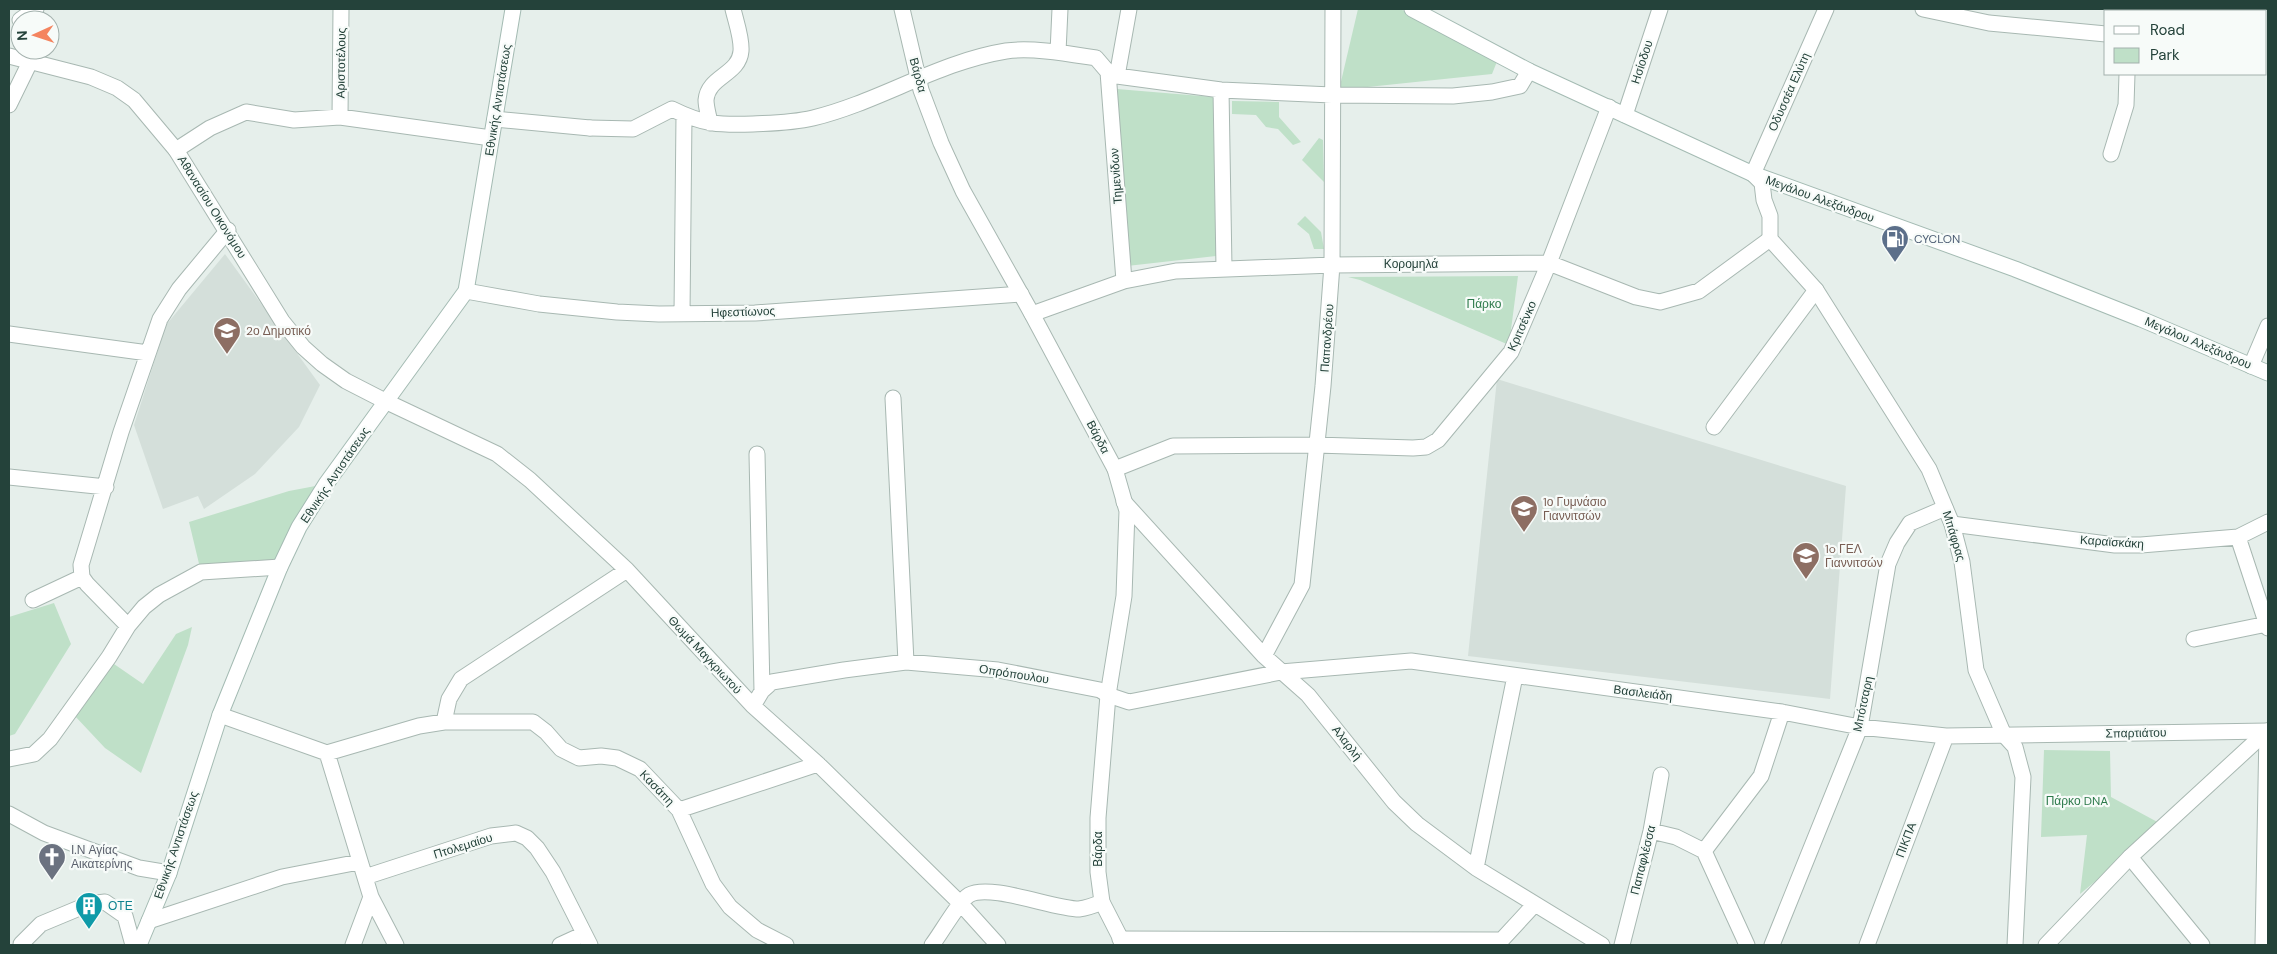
<svg xmlns="http://www.w3.org/2000/svg" width="2277" height="954" viewBox="0 0 2277 954" font-family="'DM Sans',sans-serif">
  <style>
    .built { fill: #d4dfda }
    .green { fill: #bfe0c8 }
    .lines { fill: none; stroke-linecap: round; stroke-linejoin: round }
    .pedestrian-casing { stroke: #a8b8b2; stroke-width: 17 }
    .minor-casing { stroke: #a8b8b2; stroke-width: 17 }
    .tertiary-casing { stroke: #a8b8b2; stroke-width: 17 }
    .secondary-casing { stroke: #a4bbb3; stroke-width: 17 }
    .pedestrian { stroke: #fff; stroke-width: 15 }
    .minor { stroke: #fff; stroke-width: 15 }
    .tertiary { stroke: #fff; stroke-width: 15 }
    .secondary { stroke: #fff; stroke-width: 15 }
    .labels { text-anchor: middle; dominant-baseline: central; stroke-width: 4.5; stroke-linejoin: round; paint-order: stroke }
    .street-label { font-size: 12px; fill: #24423a; stroke: #f7fbf9 }
    .service-label { font-size: 12px; fill: #4e5e75; stroke: #f7fbf9; text-anchor: start }
    .park-label { font-size: 12px; fill: #2d7a4b; stroke: #f7fbf9 }
    .education-label { font-size: 12px; fill: #785e54; stroke: #f7fbf9; text-anchor: start }
    .worship-label { font-size: 12px; fill: #5b616d; stroke: #f7fbf9; text-anchor: start }
    .culture-label { font-size: 12px; fill: #0d838f; stroke: #f7fbf9; text-anchor: start }
  </style>
  <rect width="100%" height="100%" fill="#e6efeb"/>
  <path class="built" d="M 225,254 L 320,385 L 299,427 L 255,474 L 204,509 L 198,496 L 163,509 L 134,425 L 166,325 Z
    M 1497,379 L 1846,486 L 1830,699 L 1468,656 Z"/>
  <path class="green" d="M 1358,9 L 1400,9 L 1500,54 L 1492,74 L 1339,90 Z
    M 1117,89 L 1213,97 L 1216,256 L 1127,266 Z
    M 1232,101 L 1279,102 L 1279,117 L 1301,142 L 1293,145 L 1278,129 L 1266,127 L 1256,115 L 1232,114 Z
    M 1319,138 L 1323,140 L 1324,182 L 1302,160 Z
    M 1305,216 L 1321,232 L 1324,249 L 1314,249 L 1309,234 L 1297,224 Z
    M 1518,276 L 1509,345 L 1360,280 L 1348,277 Z
    M 326,484 L 280,567 L 201,572 L 189,522 L 289,491 Z
    M 54,603 L 71,644 L 15,734 L 9,736 L 9,617 Z
    M 192,627 L 188,645 L 141,773 L 105,748 L 74,715 L 114,664 L 143,684 L 176,634 Z
    M 2044,750 L 2110,751 L 2111,797 L 2163,825 L 2080,894 L 2087,835 L 2041,837 Z"/>
  <g class="lines">
    <defs>
      <path id="pedestrian" d="M 495,119 L 590,128
        M 2046,945 L 2130,857 L 2267,731"/>
      <path id="minor" d="M 1923,9 L 1989,23 L 2106,34
        M 20,20 L 36,9
        M 1058,52 L 1060,9
        M 1108,72 L 1124,281
        M 1117,76 L 1129,9
        M 1221,90 L 1224,268
        M 9,105 L 30,62
        M 1625,115 L 1660,9
        M 340,117 L 341,9
        M 710,123 C 709,116 706,108 706,100 C 708,76 739,75 741,51 C 742,38 736,22 733,9
        M 590,128 L 633,129 L 672,109 C 704,125 719,125 753,124 C 773,123 792,123 813,118 C 879,102 938,62 1006,51 C 1032,47 1070,54 1096,58 L 1108,72 L 1117,76 L 1221,90 L 1332,95 L 1453,96 L 1492,92 L 1520,86 L 1529,71
        M 176,150 L 210,128 L 246,112 L 294,120 L 340,117 L 491,138
        M 2111,154 L 2126,105 L 2127,74
        M 1753,174 L 1826,9
        M 466,291 L 539,304 L 617,312 L 659,314 L 755,313 L 1021,294
        M 682,314 L 684,115
        M 1032,314 L 1124,281 L 1176,271 L 1332,265 L 1549,263 L 1636,297 L 1660,302 L 1699,291 L 1770,239
        M 9,334 L 148,353
        M 2251,366 L 2268,326
        M 893,398 L 906,662
        M 385,401 L 497,454 L 530,480 L 627,570 L 753,706 L 818,764 L 961,904 L 998,945
        M 1714,427 L 1816,290
        M 757,454 L 762,691
        M 1115,469 L 1173,446 L 1316,445 L 1413,448 L 1426,447 L 1438,440 L 1511,352 L 1549,263 L 1609,107
        M 9,477 L 106,487
        M 1124,502 L 1264,656 L 1308,695 L 1394,802 L 1417,824 L 1476,868 L 1602,945
        M 1952,524 L 2115,545 L 2141,545 L 2238,537 L 2268,522
        M 2238,537 L 2268,628
        M 33,600 L 82,577
        M 128,626 L 87,584 L 82,577 L 81,565 L 121,432 L 160,319 L 179,289 L 228,230
        M 2194,639 L 2267,624
        M 1264,656 L 1302,585 L 1323,386 L 1332,265 L 1333,9
        M 753,706 L 762,691 L 772,682 L 844,670 L 906,662 L 998,670 L 1100,690 L 1108,695 L 1129,702 L 1281,672 L 1411,661 L 1782,712 L 1860,727 L 1946,736 L 2268,731
        M 220,715 L 327,753 L 371,897 L 396,945
        M 444,722 L 449,699 L 461,679 L 627,570
        M 327,753 L 419,726 L 444,722 L 533,722 L 546,732 L 561,749 L 579,758 L 601,756 L 617,758 L 640,769 L 679,810 L 713,884 L 730,907 L 757,930 L 786,945
        M 9,759 L 34,754 L 50,739 L 109,657 L 128,626 L 144,607 L 159,595 L 201,572 L 280,567
        M 679,810 L 818,764
        M 9,814 L 44,833 L 139,868 L 169,873
        M 1651,831 L 1676,837 L 1704,851 L 1747,945
        M 1704,851 L 1761,776 L 1782,712
        M 2130,857 L 2202,945
        M 1476,868 L 1515,676
        M 365,877 L 491,836 L 516,833 L 527,838 L 537,848 L 553,872 L 590,945
        M 149,921 L 282,877 L 359,862
        M 21,944 L 41,924 L 89,904 L 105,902 L 125,916 L 133,945
        M 353,945 L 371,897
        M 560,945 L 584,934
        M 932,945 C 940,935 959,901 969,895 C 990,883 1054,909 1079,909 C 1087,908 1095,905 1102,902
        M 1123,945 L 1120,939 L 1500,940
        M 1497,945 L 1534,905
        M 1622,945 L 1651,831 L 1661,775
        M 1772,945 L 1860,727 L 1888,564 L 1897,543 L 1910,523 L 1945,508
        M 1867,945 L 1946,736
        M 2263,945 L 2267,731"/>
      <path id="tertiary" d="M 902,9 L 921,90 L 941,143 L 963,191 L 1032,314 L 1115,469 L 1127,511 L 1124,596 L 1108,695 L 1098,818 L 1098,872 L 1102,902 L 1124,945
        M 9,56 L 91,77 L 117,88 L 134,100 L 176,150 L 282,321 L 303,347 L 322,364 L 346,381 L 385,401
        M 1753,174 L 1762,183 L 1764,200 L 1770,216 L 1770,239 L 1816,290 L 1929,469 L 1952,524 L 1962,562 L 1976,670 L 2004,735 L 2015,747 L 2023,777 L 2015,945"/>
      <path id="secondary" d="M 1412,9 L 1529,71 L 1753,174 L 2015,269 L 2141,319 L 2268,373
        M 139,945 L 169,873 L 220,715 L 280,567 L 299,527 L 326,484 L 466,291 L 513,9"/>
    </defs>
    <use href="#pedestrian" class="pedestrian-casing"/>
    <use href="#minor" class="minor-casing"/>
    <use href="#tertiary" class="tertiary-casing"/>
    <use href="#secondary" class="secondary-casing"/>
    <use href="#pedestrian" class="pedestrian"/>
    <use href="#minor" class="minor"/>
    <use href="#tertiary" class="tertiary"/>
    <use href="#secondary" class="secondary"/>
  </g>
  <defs>
    <symbol id="fuel-pin" viewBox="-11 -11 22 30"><path d="M0 17L-7.5 6A9.5 9.5 0 1 1 7.5 6Z" fill="#5c6f8a" stroke="#f7fbf9"/><path d="M-5.5-6h7V0h2V4h1.3V-2.5L3-4.5l.8-.8L6-3V5H2.5V1h-1V6h-7ZM-4.2-4.7v3.2H.2V-4.7Z" fill="#fff"/></symbol>
    <symbol id="school-pin" viewBox="-11 -11 22 30"><path d="M0 17L-7.5 6A9.5 9.5 0 1 1 7.5 6Z" fill="#8d6e63" stroke="#f7fbf9"/><path d="M0-5L7-2L0 1L-7-2ZM-4 1L0 2.5L4 1V4Q0 6-4 4Z" fill="#fff"/></symbol>
    <symbol id="church-pin" viewBox="-11 -11 22 30"><path d="M0 17L-7.5 6A9.5 9.5 0 1 1 7.5 6Z" fill="#6b7280" stroke="#f7fbf9"/><path d="M-1.2-6h2.4v3.5h3.3v2.4h-3.3V6h-2.4V-.1h-3.3v-2.4h3.3Z" fill="#fff"/></symbol>
    <symbol id="building-pin" viewBox="-11 -11 22 30"><path d="M0 17L-7.5 6A9.5 9.5 0 1 1 7.5 6Z" fill="#0f9aa8" stroke="#f7fbf9"/><path d="M-4-6H4V6H1V3H-1V6H-4ZM-2.5-4.3h1.7v1.8h-1.7ZM.8-4.3h1.7v1.8H.8ZM-2.5-1h1.7V.8h-1.7ZM.8-1h1.7V.8H.8Z" fill="#fff"/></symbol>
  </defs>
  <g fill-rule="evenodd">
    <use href="#fuel-pin" x="1879" y="223" width="32" height="43"/>
    <use href="#school-pin" x="211" y="315" width="32" height="43"/>
    <use href="#school-pin" x="1508" y="493" width="32" height="43"/>
    <use href="#school-pin" x="1790" y="540" width="32" height="43"/>
    <use href="#church-pin" x="36" y="841" width="32" height="43"/>
    <use href="#building-pin" x="73" y="890" width="32" height="43"/>
  </g>
  <g class="labels">
    <g class="street-label">
      <text transform="translate(1642 62) rotate(-72)">Ησίοδου</text>
      <text transform="translate(341 63) rotate(-89)">Αριστοτέλους</text>
      <text transform="translate(918 75) rotate(75)">Βάρδα</text>
      <text transform="translate(1789 92) rotate(-66)">Οδυσσέα Ελύτη</text>
      <text transform="translate(498 100) rotate(-81)">Εθνικής Αντιστάσεως</text>
      <text transform="translate(1116 176) rotate(-94)">Τημενίδων</text>
      <text transform="translate(1820 199) rotate(20)">Μεγάλου Αλεξάνδρου</text>
      <text transform="translate(212 207) rotate(58)">Αθανασίου Οικονόμου</text>
      <text x="1411" y="264">Κορομηλά</text>
      <text transform="translate(743 312) rotate(-2)">Ηφεστίωνος</text>
      <text transform="translate(1522 326) rotate(-66)">Κριτσένκο</text>
      <text transform="translate(1327 338) rotate(-86)">Παπανδρέου</text>
      <text transform="translate(2198 343) rotate(23)">Μεγάλου Αλεξάνδρου</text>
      <text transform="translate(1098 437) rotate(62)">Βάρδα</text>
      <text transform="translate(335 475) rotate(-56)">Εθνικής Αντιστάσεως</text>
      <text transform="translate(1954 536) rotate(73)">Μπάφρας</text>
      <text transform="translate(2112 542) rotate(4)">Καραϊσκάκη</text>
      <text transform="translate(705 655) rotate(47)">Θωμά Μαγκριωτού</text>
      <text transform="translate(1014 674) rotate(9)">Οπρόπουλου</text>
      <text transform="translate(1643 693) rotate(7)">Βασιλειάδη</text>
      <text transform="translate(1863 704) rotate(-78)">Μπότσαρη</text>
      <text transform="translate(2136 733) rotate(-1)">Σπαρτιάτου</text>
      <text transform="translate(1347 743) rotate(52)">Αλαρλή</text>
      <text transform="translate(657 788) rotate(46)">Κασάπη</text>
      <text transform="translate(1906 840) rotate(-69)">ΠΙΚΠΑ</text>
      <text transform="translate(176 845) rotate(-71)">Εθνικής Αντιστάσεως</text>
      <text transform="translate(463 846) rotate(-17)">Πτολεμαίου</text>
      <text transform="translate(1098 849) rotate(-90)">Βάρδα</text>
      <text transform="translate(1643 860) rotate(-76)">Παπαφλέσσα</text>
    </g>
    <g class="service-label">
      <text x="1914" y="239">CYCLON</text>
    </g>
    <g class="park-label">
      <text x="1484" y="304">Πάρκο</text>
      <text x="2077" y="801">Πάρκο DNA</text>
    </g>
    <g class="education-label">
      <text x="246" y="331">2ο Δημοτικό</text>
      <text x="1543" y="502">1ο Γυμνάσιο<tspan x="1543" dy="14">Γιαννιτσών</tspan></text>
      <text x="1825" y="549">1o ΓΕΛ<tspan x="1825" dy="14">Γιαννιτσών</tspan></text>
    </g>
    <g class="worship-label">
      <text x="71" y="850">Ι.Ν Αγίας<tspan x="71" dy="14">Αικατερίνης</tspan></text>
    </g>
    <g class="culture-label">
      <text x="108" y="906">ΟΤΕ</text>
    </g>
  </g>
  <rect width="2277" height="954" fill="none" stroke="#24423a" stroke-width="20"/>
  <rect x="2104" y="10" width="162" height="65" fill="#f7fbf9" stroke="#a3b1ad"/>
  <rect x="2114" y="26" width="25" height="8" fill="#ffffff" stroke="#a3b1ad"/>
  <text x="2150" y="35" font-size="15" fill="#24423a">Road</text>
  <rect x="2114" y="48" width="25" height="15" fill="#bfe0c8" stroke="#a3b1ad"/>
  <text x="2150" y="60" font-size="15" fill="#24423a">Park</text>
  <g transform="translate(35 35) rotate(267)"><circle r="24" fill="#f7fbf9" stroke="#a3b1ad"/>
  <path d="M0-4L9 19L0 12L-9 19Z" fill="#f4845f"/>
  <text y="-8" font-size="14" font-weight="bold" text-anchor="middle" fill="#24423a">N</text>
  </g>
</svg>
